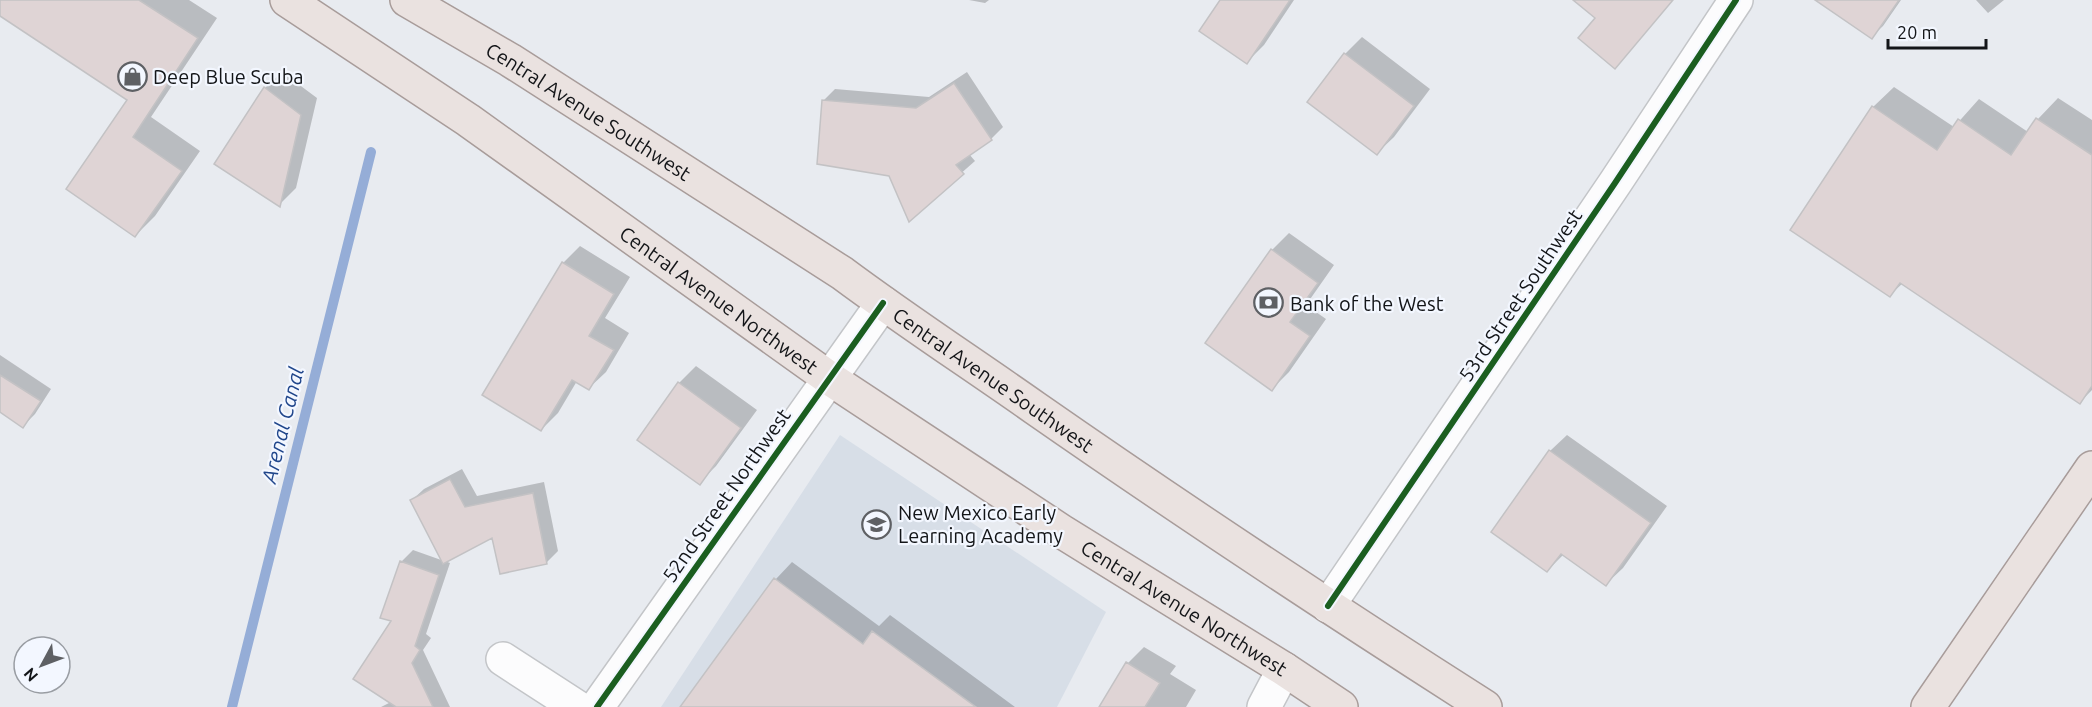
<svg xmlns="http://www.w3.org/2000/svg" width="2092" height="707" viewBox="0 0 2092 707" font-family="Ubuntu,sans-serif">
  <style>
    .built { fill: #d7dee7 }
    .shadow { fill: #0003 }
    .lines { fill: none; stroke-linecap: round; stroke-linejoin: round }
    .stream { stroke: #95add7; stroke-width: 10 }
    .building { fill: #dfd4d5; stroke: #c3c2c4; stroke-width: 1.5 }
    .street-casing { stroke: #c3c5c8; stroke-width: 36 }
    .primary-casing { stroke: #a89c9a; stroke-width: 36 }
    .street { stroke: #fcfcfd; stroke-width: 33 }
    .primary { stroke: #eae2e0; stroke-width: 33 }
    .cycleway-casing { stroke: #f3f7ff; stroke-width: 10 }
    .cycleway { stroke: #1b5e20; stroke-width: 6 }
    .labels { text-anchor: middle; dominant-baseline: central; stroke-width: 4.5; stroke-linejoin: round; paint-order: stroke }
    .poi-label { font-size: 20px; fill: #131518; stroke: #f3f7ff; text-anchor: start }
    .street-label { font-size: 20px; fill: #131518; stroke: #f3f7ff }
    .water-label { font-size: 21px; font-style: italic; fill: #20468b; stroke: #f3f7ff }
  </style>
  <rect width="100%" height="100%" fill="#e8ebf0"/>
  <path class="built" d="M 840,435 L 1106,612 L 1057,707 L 661,707 Z"/>
  <path class="shadow" d="M 9,0 L 189,0 L 217,18 L 151,117 L 200,151 L 155,216 L 135,236 L 129,100 Z
    M 969,0 L 989,0 L 985,3 Z
    M 1221,0 L 1294,0 L 1264,45 L 1247,62 Z
    M 1576,0 L 1673,0 L 1615,67 L 1597,18 Z
    M 1818,0 L 1901,0 L 1883,26 L 1871,37 Z
    M 1976,0 L 2004,0 L 1988,13 Z
    M 1362,37 L 1430,89 L 1394,137 L 1377,153 L 1345,54 Z
    M 282,72 L 317,98 L 296,188 L 279,205 L 265,88 Z
    M 967,72 L 1003,127 L 991,139 L 969,154 L 975,161 L 909,219 L 890,175 L 823,101 L 835,89 L 929,97 Z
    M 1894,87 L 1954,127 L 1979,99 L 2028,132 L 2038,119 L 2058,98 L 2092,120 L 2092,390 L 2080,402 L 1903,283 L 1890,295 L 1873,107 Z
    M 1289,233 L 1334,265 L 1306,305 L 1326,319 L 1289,372 L 1272,389 L 1272,250 Z
    M 580,246 L 630,277 L 605,318 L 629,333 L 606,372 L 589,388 L 577,381 L 558,413 L 541,430 L 563,263 Z
    M 0,355 L 51,389 L 35,414 L 23,426 L 0,411 Z
    M 696,366 L 757,410 L 716,466 L 699,483 L 679,383 Z
    M 1567,435 L 1667,506 L 1623,568 L 1606,584 L 1564,554 L 1547,571 L 1550,451 Z
    M 462,469 L 477,496 L 544,482 L 558,551 L 546,563 L 493,536 L 445,561 L 450,563 L 426,634 L 431,638 L 423,650 L 450,707 L 381,707 L 391,702 L 393,621 L 401,562 L 413,550 L 444,561 L 412,500 L 424,489 Z
    M 792,562 L 879,626 L 890,615 L 1015,707 L 682,707 L 776,579 Z
    M 1144,647 L 1176,666 L 1170,674 L 1196,690 L 1186,707 L 1101,707 L 1128,663 Z"/>
  <g class="lines">
    <path class="stream" d="M 232,707 L 371,152"/>
  </g>
  <path class="building" d="M 0,0 L 139,0 L 198,38 L 133,137 L 182,171 L 135,237 L 66,189 L 127,100 L 0,16 Z
    M 1220,0 L 1290,0 L 1247,64 L 1199,31 Z
    M 1573,0 L 1673,0 L 1615,69 L 1578,38 L 1595,18 Z
    M 1815,0 L 1899,0 L 1872,39 Z
    M 1344,53 L 1414,106 L 1377,155 L 1307,102 Z
    M 954,83 L 992,140 L 956,165 L 964,174 L 909,222 L 889,176 L 817,164 L 822,100 L 916,108 Z
    M 264,87 L 301,115 L 280,207 L 214,164 Z
    M 1872,106 L 1937,150 L 1958,119 L 2011,155 L 2036,118 L 2092,155 L 2092,386 L 2080,404 L 1900,283 L 1890,297 L 1790,230 Z
    M 1271,249 L 1318,283 L 1290,322 L 1310,336 L 1272,391 L 1205,343 Z
    M 562,262 L 614,294 L 589,336 L 614,350 L 589,390 L 572,380 L 541,431 L 482,395 Z
    M 0,375 L 41,401 L 23,428 L 0,412 Z
    M 678,382 L 741,428 L 700,485 L 637,440 Z
    M 1549,450 L 1651,523 L 1606,586 L 1561,554 L 1547,572 L 1491,532 Z
    M 450,479 L 465,507 L 533,493 L 547,564 L 500,574 L 492,538 L 443,564 L 410,500 Z
    M 400,561 L 439,575 L 415,646 L 420,650 L 412,663 L 433,707 L 396,707 L 353,679 L 391,621 L 380,618 Z
    M 774,578 L 863,644 L 872,631 L 976,707 L 680,707 Z
    M 1126,662 L 1160,683 L 1145,707 L 1099,707 Z"/>
  <g class="lines">
    <defs>
      <path id="street" d="M 1328,606 L 1615,183 L 1736,0
        M 503,659 L 577,707
        M 597,707 L 883,303
        M 1264,707 L 1284,669"/>
      <g id="primary">
        <path id="s1" d="M 287,0 L 468,120 L 829,378 L 1061,531 L 1284,669 L 1341,707"/>
        <path id="s2" d="M 407,0 L 510,60 L 842,273 C 905,320 971,363 1035,408 C 1183,511 1333,610 1485,707"/>
        <path d="M 1928,707 L 2092,468"/>
      </g>
    </defs>
    <use href="#street" class="street-casing"/>
    <use href="#primary" class="primary-casing"/>
    <use href="#street" class="street"/>
    <use href="#primary" class="primary"/>
    <defs>
      <path id="cycleway" d="M 1328,606 L 1615,183 L 1736,0
        M 597,707 L 883,303"/>
    </defs>
    <use href="#cycleway" class="cycleway-casing"/>
    <use href="#cycleway" class="cycleway"/>
  </g>
  <defs>
    <symbol id="shop-ring" viewBox="-11 -11 22 22"><circle r="9.5" fill="#f3f7ff" stroke="#5e6064" stroke-width="1.5"/><path d="M-5-2.5h2.3a2.7 3.5 0 0 1 5.4 0H5L5.5 6h-11ZM-1.5-2.5h3a1.5 2.3 0 0 0-3 0Z" fill="#5e6064"/></symbol>
    <symbol id="bank-ring" viewBox="-11 -11 22 22"><circle r="9.5" fill="#f3f7ff" stroke="#5e6064" stroke-width="1.5"/><path d="M-6-4H6V4H-6ZM0-2.3a2.3 2.3 0 1 0 0 4.6a2.3 2.3 0 1 0 0-4.6Z" fill="#5e6064"/></symbol>
    <symbol id="school-ring" viewBox="-11 -11 22 22"><circle r="9.5" fill="#f3f7ff" stroke="#5e6064" stroke-width="1.5"/><path d="M0-5L7-2L0 1L-7-2ZM-4 1L0 2.5L4 1V4Q0 6-4 4Z" fill="#5e6064"/></symbol>
  </defs>
  <g fill-rule="evenodd">
    <use href="#shop-ring" x="116" y="60" width="33" height="33"/>
    <use href="#bank-ring" x="1252" y="286" width="33" height="33"/>
    <use href="#school-ring" x="860" y="508" width="33" height="33"/>
  </g>
  <g class="labels">
    <g class="poi-label">
      <text x="153" y="76">Deep Blue Scuba</text>
      <text x="1290" y="303">Bank of the West</text>
      <text x="898" y="512">New Mexico Early<tspan x="898" dy="23">Learning Academy</tspan></text>
    </g>
    <g class="street-label">
      <text stroke="none"><textPath href="#s2" startOffset="213">Central Avenue Southwest</textPath></text>
      <text transform="translate(1520 295) rotate(-56)">53rd Street Southwest</text>
      <text stroke="none"><textPath href="#s1" startOffset="526">Central Avenue Northwest</textPath></text>
      <text stroke="none"><textPath href="#s2" startOffset="699">Central Avenue Southwest</textPath></text>
      <text transform="translate(726 495) rotate(-55)">52nd Street Northwest</text>
      <text stroke="none"><textPath href="#s1" startOffset="1084">Central Avenue Northwest</textPath></text>
    </g>
    <g class="water-label">
      <text transform="translate(282 425) rotate(-76)">Arenal Canal</text>
    </g>
  </g>
  <g transform="translate(42 665) rotate(229)"><circle r="28" fill="#f3f7ff" stroke="#999da3" stroke-width="1.5"/>
  <path d="M0-4.5L10 22L0 15L-10 22Z" fill="#5e6064"/>
  <text y="-9" font-size="16" font-weight="bold" text-anchor="middle" fill="#131518">N</text>
  </g>
  <path d="M1888 39v9h98v-9" fill="none" stroke="#131518" stroke-width="3"/>
  <text x="1897" y="39" font-size="18" fill="#131518" stroke="#f3f7ff" stroke-width="4.5" paint-order="stroke">20 m</text>
</svg>
